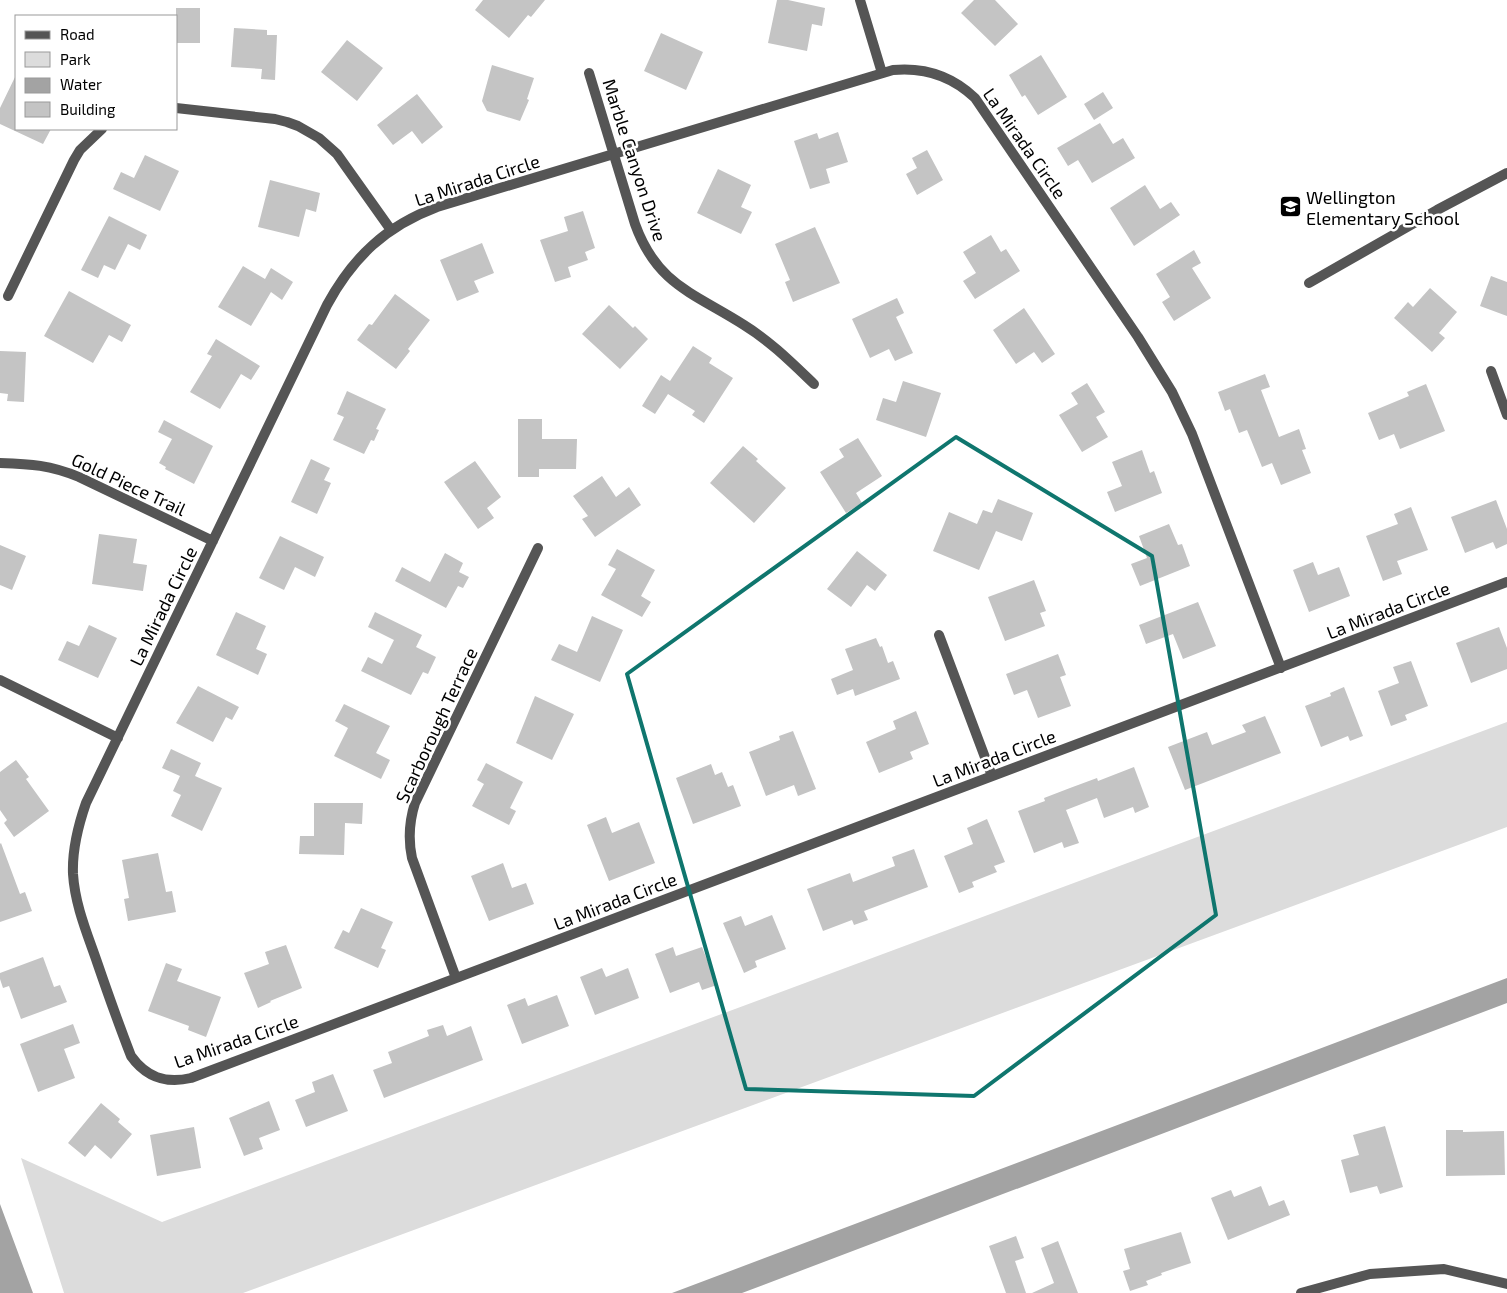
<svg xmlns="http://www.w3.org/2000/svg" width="1507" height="1293" viewBox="0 0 1507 1293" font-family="'Exo 2',sans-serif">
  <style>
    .green { fill: #dcdcdc }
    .water { fill: #a3a3a3 }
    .building { fill: #c4c4c4 }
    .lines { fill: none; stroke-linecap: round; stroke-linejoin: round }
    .minor { stroke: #555; stroke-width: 10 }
    .marked { fill: none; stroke: #0f766e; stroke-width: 4; stroke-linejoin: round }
    .labels { text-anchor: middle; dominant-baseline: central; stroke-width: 5; stroke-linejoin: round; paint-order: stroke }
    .street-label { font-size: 18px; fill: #000; stroke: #fff }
    .poi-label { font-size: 18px; fill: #000; stroke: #fff; text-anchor: start }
  </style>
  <rect width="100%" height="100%" fill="#fff"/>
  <path class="green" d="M 1507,722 L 1507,827 L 243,1293 L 64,1293 L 21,1158 L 162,1222 Z"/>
  <path class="water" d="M 1507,978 L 1507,1003 L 742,1293 L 672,1293 Z
    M 0,1204 L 33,1293 L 0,1293 Z"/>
  <path class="building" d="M 483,0 L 545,0 L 531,17 L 528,15 L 509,38 L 475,10 Z
    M 777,0 L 788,0 L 825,8 L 822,26 L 812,24 L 807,51 L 768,43 Z
    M 974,0 L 995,0 L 1018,24 L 995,46 L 961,13 Z
    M 176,8 L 200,8 L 200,43 L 176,43 Z
    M 234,28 L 267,30 L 267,35 L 277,35 L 275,80 L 261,79 L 262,69 L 231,67 Z
    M 661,33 L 703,52 L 686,90 L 644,71 Z
    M 347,40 L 383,68 L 357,101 L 321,72 Z
    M 1041,55 L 1067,97 L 1038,115 L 1025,95 L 1022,97 L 1009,75 Z
    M 492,65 L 534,78 L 527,99 L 529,100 L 520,121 L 487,111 L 482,101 Z
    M 16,75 L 16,129 L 51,129 L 43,144 L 0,124 L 0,108 Z
    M 1103,92 L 1113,108 L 1094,120 L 1084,104 Z
    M 417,94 L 443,127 L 422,144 L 412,131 L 393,145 L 377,125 Z
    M 1100,123 L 1113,144 L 1123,138 L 1135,158 L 1092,183 L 1078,160 L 1068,166 L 1057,148 Z
    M 838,132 L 848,162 L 826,169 L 830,183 L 810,189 L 794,141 L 817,133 L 819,139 Z
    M 927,150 L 943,180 L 917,195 L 906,174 L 917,168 L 912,158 Z
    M 145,155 L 179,171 L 160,211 L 113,189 L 121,172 L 134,178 Z
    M 718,169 L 751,185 L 741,207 L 752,212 L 741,234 L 697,213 Z
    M 270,180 L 320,193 L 316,212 L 306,209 L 299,237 L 258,227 Z
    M 1145,185 L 1160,209 L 1171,202 L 1180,215 L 1134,246 L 1110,208 Z
    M 583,211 L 595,248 L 585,252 L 588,260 L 568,267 L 571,277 L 555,282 L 540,240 L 568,231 L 564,217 Z
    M 109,216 L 147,235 L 140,250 L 128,244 L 115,270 L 104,265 L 98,278 L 81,270 Z
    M 815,227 L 840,283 L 793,302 L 785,282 L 790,280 L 775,244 Z
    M 991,235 L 1001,252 L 1006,249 L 1020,271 L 975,299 L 963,281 L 976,273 L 963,252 Z
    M 482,243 L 494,273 L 474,281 L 479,292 L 457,301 L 440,260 Z
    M 1194,250 L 1201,263 L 1192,268 L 1211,298 L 1174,321 L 1162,302 L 1170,297 L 1156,274 Z
    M 243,266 L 265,279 L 271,268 L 293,282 L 282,300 L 271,292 L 251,326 L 218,307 Z
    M 1491,276 L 1507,282 L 1507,316 L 1480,306 Z
    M 1430,288 L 1457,312 L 1439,333 L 1445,338 L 1432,352 L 1394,318 L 1408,302 L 1413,307 Z
    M 69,291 L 131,325 L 122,342 L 109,335 L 93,363 L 44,336 Z
    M 395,294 L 430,320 L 408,349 L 410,351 L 396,369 L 357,340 L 369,324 L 372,325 Z
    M 897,298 L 904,313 L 896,317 L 913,353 L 895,361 L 889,349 L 870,358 L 852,319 Z
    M 609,305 L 633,328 L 635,326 L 648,339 L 620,369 L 582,334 Z
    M 1024,308 L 1055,354 L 1042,363 L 1034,352 L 1016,364 L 993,330 Z
    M 216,339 L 260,366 L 251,380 L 241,374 L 220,409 L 190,392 L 212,356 L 207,354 Z
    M 693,346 L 712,358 L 709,363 L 733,378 L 704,423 L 692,415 L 695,411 L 668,394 L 655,414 L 642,406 L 661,375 L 670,381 Z
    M 0,351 L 26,352 L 24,402 L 7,401 L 8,394 L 0,393 Z
    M 1265,374 L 1270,387 L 1261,390 L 1279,437 L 1299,429 L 1306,449 L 1302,450 L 1311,473 L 1281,485 L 1272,463 L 1262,467 L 1247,430 L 1239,433 L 1230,409 L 1225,411 L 1218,392 Z
    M 903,381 L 941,393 L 926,437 L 876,420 L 883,398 L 896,402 Z
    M 1087,383 L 1105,412 L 1096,417 L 1108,437 L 1082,452 L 1059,415 L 1078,404 L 1071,393 Z
    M 1426,384 L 1445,431 L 1400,449 L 1394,434 L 1379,440 L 1368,413 L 1409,396 L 1407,392 Z
    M 347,391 L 386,409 L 376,429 L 379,430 L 374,441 L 371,440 L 364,454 L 333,440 L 344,417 L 337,414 Z
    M 518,419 L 542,419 L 542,439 L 577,439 L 576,469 L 539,469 L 539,477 L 518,477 Z
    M 164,420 L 213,446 L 194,484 L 165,469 L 166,467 L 159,463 L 172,439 L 158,432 Z
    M 858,438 L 882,476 L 856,493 L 862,503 L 846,513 L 820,472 L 844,457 L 839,449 Z
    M 743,446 L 758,459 L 756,461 L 786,488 L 754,523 L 710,483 Z
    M 1142,450 L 1150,473 L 1154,471 L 1162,493 L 1115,512 L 1107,492 L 1122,486 L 1112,462 Z
    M 311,459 L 330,468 L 324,480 L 331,483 L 317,514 L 291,502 Z
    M 475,461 L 501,497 L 487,508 L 494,518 L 478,529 L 444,482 Z
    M 602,476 L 616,497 L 629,487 L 641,505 L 595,537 L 582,519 L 588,516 L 573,496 Z
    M 998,499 L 1033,513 L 1022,541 L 996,531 L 979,570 L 933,551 L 949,512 L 977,524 L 983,510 L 992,513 Z
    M 1496,500 L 1507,529 L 1507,544 L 1496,549 L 1493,542 L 1465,553 L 1451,517 Z
    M 1411,507 L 1428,550 L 1397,561 L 1402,574 L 1383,581 L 1366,536 L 1398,524 L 1394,514 Z
    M 1169,524 L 1178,545 L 1182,544 L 1190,566 L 1140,586 L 1131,564 L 1147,558 L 1139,536 Z
    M 99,534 L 137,539 L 133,563 L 147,565 L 143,591 L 92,584 Z
    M 280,536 L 324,557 L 315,577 L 295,567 L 284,590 L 259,578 Z
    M 0,545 L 26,556 L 12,590 L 0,585 Z
    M 617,549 L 655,570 L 641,596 L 651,602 L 642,617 L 601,595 L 616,569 L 608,565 Z
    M 857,551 L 887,575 L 875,591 L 867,585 L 851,607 L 827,589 Z
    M 445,553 L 463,563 L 459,572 L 469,577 L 463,588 L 458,586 L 446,608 L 395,581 L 402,567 L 430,582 Z
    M 1313,562 L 1318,575 L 1339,567 L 1350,596 L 1309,612 L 1293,570 Z
    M 1034,580 L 1046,611 L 1040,613 L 1045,626 L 1005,641 L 988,597 Z
    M 1198,602 L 1216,646 L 1183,659 L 1173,634 L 1146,644 L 1139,625 Z
    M 236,612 L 266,626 L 256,649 L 267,654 L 258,675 L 216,655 Z
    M 375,612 L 422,635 L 416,647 L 436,657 L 428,674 L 423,672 L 411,695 L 361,671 L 368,657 L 382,664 L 394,640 L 368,627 Z
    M 592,616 L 623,630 L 600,682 L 551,660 L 559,644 L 577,652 Z
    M 89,625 L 117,638 L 98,678 L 58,660 L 67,641 L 79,646 Z
    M 1499,627 L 1507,648 L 1507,669 L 1471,683 L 1456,643 Z
    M 876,638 L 880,647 L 882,646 L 888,663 L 893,661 L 900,679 L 855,696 L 853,689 L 837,695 L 831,679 L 853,670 L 845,649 Z
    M 1058,654 L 1066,675 L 1060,677 L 1071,706 L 1038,718 L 1027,690 L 1014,695 L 1006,674 Z
    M 1411,661 L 1428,706 L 1405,715 L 1407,720 L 1391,726 L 1378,691 L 1399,683 L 1393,667 Z
    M 198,686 L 239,707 L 232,720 L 226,717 L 213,742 L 176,723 Z
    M 1344,687 L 1363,736 L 1350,741 L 1348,736 L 1321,747 L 1305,706 L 1331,696 L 1330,693 Z
    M 535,696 L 574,714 L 552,760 L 516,743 Z
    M 344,704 L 390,726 L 376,753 L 390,760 L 381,779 L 334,756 L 348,728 L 335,721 Z
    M 916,711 L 929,744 L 910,752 L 913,759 L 879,773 L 866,742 L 896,729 L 893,721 Z
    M 1265,716 L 1281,753 L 1185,790 L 1168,747 L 1207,732 L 1212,745 L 1246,732 L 1242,725 Z
    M 793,731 L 816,789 L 798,796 L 794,785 L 766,796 L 749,752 L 780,740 L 779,736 Z
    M 171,749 L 201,763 L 195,776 L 222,788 L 202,831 L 171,816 L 181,795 L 173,791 L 180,776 L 162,768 Z
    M 16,760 L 29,777 L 26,779 L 49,811 L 14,837 L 4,823 L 7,820 L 0,810 L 0,772 Z
    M 486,763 L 523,782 L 510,808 L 516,811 L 509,825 L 472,806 L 484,784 L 477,780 Z
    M 711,764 L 715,775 L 722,772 L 728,787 L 733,785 L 741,806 L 693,824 L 676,778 Z
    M 1134,767 L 1149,807 L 1135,813 L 1133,807 L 1104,818 L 1097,798 L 1066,810 L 1079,843 L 1064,848 L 1062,842 L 1034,853 L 1018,811 L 1045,801 L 1044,798 L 1070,788 L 1097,778 L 1098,781 Z
    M 314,803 L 363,803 L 362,824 L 345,823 L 344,855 L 299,854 L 300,836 L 314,836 Z
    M 606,817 L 612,833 L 639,822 L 655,863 L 609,881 L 587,825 Z
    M 987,819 L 1005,862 L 994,866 L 997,872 L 972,882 L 974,887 L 959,893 L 944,856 L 973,844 L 967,828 Z
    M 1,843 L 20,894 L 25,892 L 32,911 L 0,922 L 0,844 Z
    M 914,849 L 928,887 L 864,911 L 868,920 L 854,925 L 852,920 L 823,931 L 807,889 L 850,873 L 853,882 L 895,866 L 892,857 Z
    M 158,853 L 166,892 L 172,891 L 176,912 L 128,921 L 124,899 L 129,898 L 122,860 Z
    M 503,863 L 512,888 L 526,883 L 534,904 L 489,921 L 471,876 Z
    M 361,908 L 393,922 L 381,948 L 386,950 L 378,968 L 334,948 L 343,930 L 349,933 Z
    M 772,915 L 786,949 L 755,961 L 757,967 L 744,973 L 723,923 L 741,916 L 745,926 Z
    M 286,945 L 302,988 L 270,1001 L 271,1002 L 258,1008 L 244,973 L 269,964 L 265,952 Z
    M 673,947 L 676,956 L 702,947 L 717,985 L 702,990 L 699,982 L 670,993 L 655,954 Z
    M 43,957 L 54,987 L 60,985 L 67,1002 L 21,1019 L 9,986 L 3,988 L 0,979 L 0,973 Z
    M 166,963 L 182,969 L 177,981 L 221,997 L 206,1037 L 188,1030 L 189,1026 L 148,1011 Z
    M 602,968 L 606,977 L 628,968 L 639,998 L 595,1015 L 580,977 Z
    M 557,995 L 569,1026 L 522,1044 L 507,1005 L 525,998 L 528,1006 Z
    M 73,1024 L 80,1043 L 64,1049 L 75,1078 L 38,1092 L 20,1044 Z
    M 443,1025 L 447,1036 L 471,1026 L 483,1060 L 384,1098 L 373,1070 L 392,1063 L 388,1052 L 429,1036 L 427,1030 Z
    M 333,1074 L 348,1111 L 306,1127 L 295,1100 L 315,1092 L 312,1082 Z
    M 269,1101 L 280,1130 L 259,1138 L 263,1149 L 244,1156 L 229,1118 Z
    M 101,1103 L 120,1119 L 118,1122 L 132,1134 L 111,1159 L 95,1145 L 85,1157 L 68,1143 Z
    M 1385,1126 L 1403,1187 L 1380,1194 L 1377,1186 L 1350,1193 L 1341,1160 L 1359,1155 L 1353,1135 Z
    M 194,1127 L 201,1168 L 157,1176 L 150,1135 Z
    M 1446,1130 L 1463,1130 L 1463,1132 L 1504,1131 L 1505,1175 L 1446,1176 Z
    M 1261,1186 L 1269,1206 L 1284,1200 L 1290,1215 L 1228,1240 L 1211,1198 L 1231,1190 L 1234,1197 Z
    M 1181,1232 L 1191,1263 L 1161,1273 L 1162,1275 L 1146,1281 L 1148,1285 L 1130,1291 L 1123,1271 L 1130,1269 L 1124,1249 Z
    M 1016,1236 L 1024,1258 L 1015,1261 L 1026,1293 L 1006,1293 L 989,1246 Z
    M 1058,1241 L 1078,1293 L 1032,1293 L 1054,1283 L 1041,1248 Z"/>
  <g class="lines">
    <path class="minor" d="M 860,0 L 882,73
      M 589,73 L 635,224 C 657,285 694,293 744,325 C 770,341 792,363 814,384
      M 176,108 L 275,119 L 287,122 L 298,126 L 319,138 L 337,154 L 391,230
      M 1309,283 L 1437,210 L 1507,173
      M 8,296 L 74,160 L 80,150 L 102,129
      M 1491,371 L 1507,415
      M 0,463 C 31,464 50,465 79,477 L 213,541
      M 939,635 L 992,776
      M 1281,668 L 1192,434 L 1172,392 L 1138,337 L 975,98 C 952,76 925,67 893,70 L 437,207 C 386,226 353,257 327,305 L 86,803 C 78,826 72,849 73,874 C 75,905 87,933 97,962 C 108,994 119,1025 131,1056 C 146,1077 165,1084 191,1078 L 1507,582
      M 0,680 L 118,738
      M 456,978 L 412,858 C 408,839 409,822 415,803 L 538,548
      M 1301,1293 L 1370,1274 L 1444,1269 L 1507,1284"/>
  </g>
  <path class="marked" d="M 956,437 L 1152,556 L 1216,915 L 974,1096 L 746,1089 L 627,674 Z"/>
  <defs>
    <symbol id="school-square" viewBox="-11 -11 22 22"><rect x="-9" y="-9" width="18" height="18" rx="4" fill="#000" stroke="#fff"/><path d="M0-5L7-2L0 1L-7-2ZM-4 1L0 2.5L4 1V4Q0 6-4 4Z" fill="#fff"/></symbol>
  </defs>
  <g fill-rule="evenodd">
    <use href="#school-square" x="1278" y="194" width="25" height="25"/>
  </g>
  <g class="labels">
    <g class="street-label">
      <text transform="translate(1025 143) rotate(55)">La Mirada Circle</text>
      <text transform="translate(635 160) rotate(72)">Marble Canyon Drive</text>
      <text transform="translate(477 180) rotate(-18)">La Mirada Circle</text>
      <text transform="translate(129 484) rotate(25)">Gold Piece Trail</text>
      <text transform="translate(163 606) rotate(-64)">La Mirada Circle</text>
      <text transform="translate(1388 610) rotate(-21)">La Mirada Circle</text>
      <text transform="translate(436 725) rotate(-65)">Scarborough Terrace</text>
      <text transform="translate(994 758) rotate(-21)">La Mirada Circle</text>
      <text transform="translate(615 901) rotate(-21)">La Mirada Circle</text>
      <text transform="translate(236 1041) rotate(-19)">La Mirada Circle</text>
    </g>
    <g class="poi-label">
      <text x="1306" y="197">Wellington<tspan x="1306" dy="21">Elementary School</tspan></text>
    </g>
  </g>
  <rect x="15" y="15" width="162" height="115" fill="#ffffff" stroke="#999999"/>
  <rect x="25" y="31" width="25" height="8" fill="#555555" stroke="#999999"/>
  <text x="60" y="40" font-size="15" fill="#000000">Road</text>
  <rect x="25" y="52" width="25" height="15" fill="#dcdcdc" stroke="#999999"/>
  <text x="60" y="65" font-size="15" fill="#000000">Park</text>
  <rect x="25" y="78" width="25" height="15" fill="#a3a3a3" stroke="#999999"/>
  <text x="60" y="90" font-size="15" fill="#000000">Water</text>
  <rect x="25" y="102" width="25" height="15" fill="#c4c4c4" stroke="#999999"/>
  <text x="60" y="115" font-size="15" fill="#000000">Building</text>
</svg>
